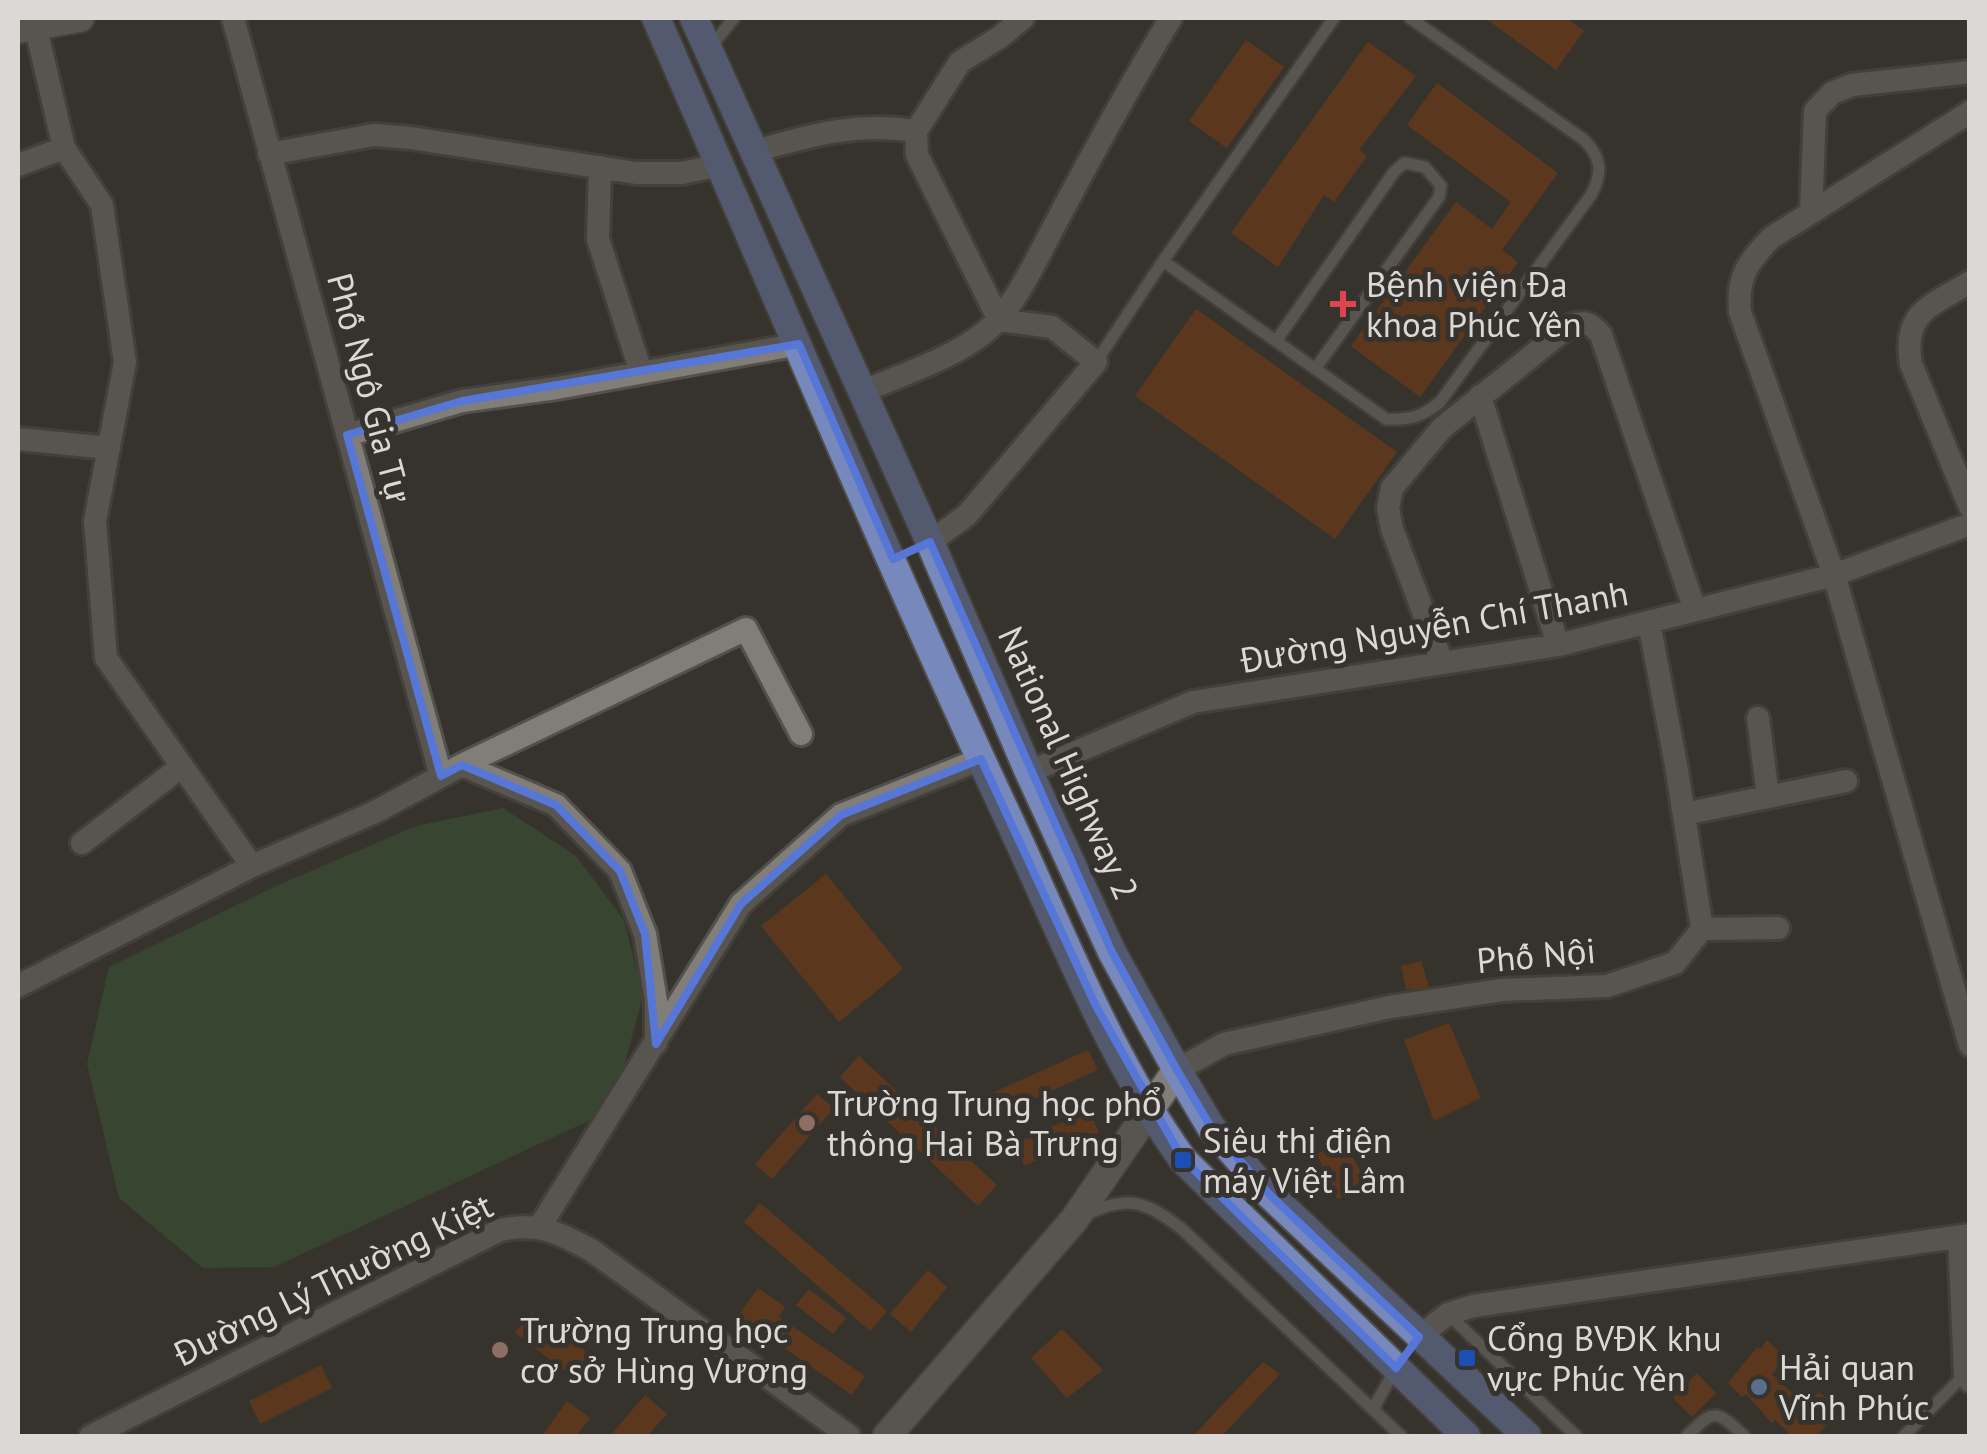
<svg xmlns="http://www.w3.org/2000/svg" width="1987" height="1454" viewBox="0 0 1987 1454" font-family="'PT Sans',sans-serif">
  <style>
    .green { fill: #3a5b34 }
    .building { fill: #883d0d }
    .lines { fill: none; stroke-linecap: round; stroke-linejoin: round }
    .service-casing { stroke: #53504b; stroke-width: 16 }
    .minor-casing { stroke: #53504b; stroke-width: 28 }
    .tertiary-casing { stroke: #53504b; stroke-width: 32 }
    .trunk-casing { stroke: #53504b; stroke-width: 32 }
    .service { stroke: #817d78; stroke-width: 11 }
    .minor { stroke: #817d78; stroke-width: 22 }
    .tertiary { stroke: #817d78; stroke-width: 28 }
    .trunk { stroke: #7688bc; stroke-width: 28 }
    .marked { fill: none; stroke: #5677d7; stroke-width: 8; stroke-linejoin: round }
    .health-dot { fill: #e0444e; stroke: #36332e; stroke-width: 4 }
    .education-dot { fill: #8d6e63; stroke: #36332e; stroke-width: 4 }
    .transit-dot { fill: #1a4fb4; stroke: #36332e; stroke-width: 4 }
    .service-dot { fill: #5c6f8a; stroke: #36332e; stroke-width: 4 }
    .labels { text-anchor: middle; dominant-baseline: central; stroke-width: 10; stroke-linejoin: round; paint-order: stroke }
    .poi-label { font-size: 35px; fill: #dbd8d5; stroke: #36332e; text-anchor: start }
    .street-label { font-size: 35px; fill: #dbd8d5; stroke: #36332e }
  </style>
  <rect width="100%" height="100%" fill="#36332e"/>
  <path class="green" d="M 503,808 L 576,856 L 624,920 L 643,996 L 612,1110 L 274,1267 L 203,1268 L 119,1198 L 87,1064 L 109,967 L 276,886 L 416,826 Z"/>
  <path class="building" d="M 1485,18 L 1566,18 L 1584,31 L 1556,70 Z
    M 1246,40 L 1284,67 L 1227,148 L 1189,121 Z
    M 1368,42 L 1416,76 L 1359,150 L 1367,156 L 1334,202 L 1324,195 L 1278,267 L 1231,233 Z
    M 1437,83 L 1558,173 L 1502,250 L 1518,262 L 1420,397 L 1351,346 L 1456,202 L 1492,229 L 1511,202 L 1407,125 Z
    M 1196,309 L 1397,452 L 1335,539 L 1135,396 Z
    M 826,874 L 903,969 L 839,1022 L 761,926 Z
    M 1421,961 L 1430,990 L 1406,989 L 1401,966 Z
    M 1449,1023 L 1481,1098 L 1434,1121 L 1404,1040 Z
    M 1088,1050 L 1098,1070 L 999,1114 L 994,1092 Z
    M 859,1056 L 997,1185 L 978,1206 L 840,1077 Z
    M 817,1094 L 834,1108 L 772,1179 L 755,1164 Z
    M 1089,1110 L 1099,1133 L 1024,1166 L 1017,1143 Z
    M 1344,1141 L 1369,1187 L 1337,1199 L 1317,1154 Z
    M 760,1203 L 887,1311 L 870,1331 L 744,1222 Z
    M 928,1270 L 947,1287 L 911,1332 L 890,1314 Z
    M 758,1288 L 785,1307 L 779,1317 L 865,1376 L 852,1395 L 738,1316 Z
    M 809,1289 L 846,1318 L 833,1334 L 796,1305 Z
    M 531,1311 L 589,1354 L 572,1376 L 515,1333 Z
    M 1062,1329 L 1103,1370 L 1067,1398 L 1031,1358 Z
    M 1767,1340 L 1787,1359 L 1772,1374 L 1806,1406 L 1819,1392 L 1837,1408 L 1828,1417 L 1832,1420 L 1816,1436 L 1785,1436 L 1789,1433 L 1775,1420 L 1772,1423 L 1746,1394 L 1742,1397 L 1728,1383 L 1757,1347 L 1760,1349 Z
    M 1263,1362 L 1280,1374 L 1222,1436 L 1193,1436 Z
    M 321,1365 L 332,1388 L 260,1424 L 249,1401 Z
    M 1697,1373 L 1716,1393 L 1692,1417 L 1673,1398 Z
    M 645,1395 L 667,1414 L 647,1436 L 610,1436 Z
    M 567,1401 L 590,1418 L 576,1436 L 542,1436 Z"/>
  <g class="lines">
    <defs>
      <path id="service" d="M 1334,18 L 1163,261 L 1386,419 C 1410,420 1422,417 1440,402 L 1591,195 C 1603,173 1602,157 1583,139 L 1410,18
        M 709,49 L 734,18
        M 1276,341 L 1394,172 L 1404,163 L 1425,167 L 1441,186 L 1439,197 L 1315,369
        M 1096,362 L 1163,261
        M 1087,1214 C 1128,1194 1147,1202 1182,1229 L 1401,1436
        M 1449,1315 L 1576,1436
        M 1373,1409 L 1396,1368
        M 1687,1436 C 1714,1409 1716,1409 1744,1436
        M 1904,1436 L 1965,1374"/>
      <path id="minor" d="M 233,18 L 441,776
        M 35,24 L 64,148 L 102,205 L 125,362 L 95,521 L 106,658 L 252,866
        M 1970,112 L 1771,238 C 1747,263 1737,277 1740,312 L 1834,575 L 1970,1045
        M 916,131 L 917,155 L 999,320 L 1052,327 L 1096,362 L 967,515 L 930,542
        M 755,151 C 812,135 857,122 916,131 L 960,62 L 1000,37 L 1023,18
        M 269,154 L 374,135 L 411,138 L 636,173 L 682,173 L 720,165
        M 18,165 L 64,148
        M 600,167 L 598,239 L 641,372
        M 1811,213 L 1815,111 L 1832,93 L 1852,85 L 1970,72
        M 1970,282 C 1931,306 1902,312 1911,364 L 1970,507
        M 862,392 C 900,375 954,358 985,332 C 1016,308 1040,251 1059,217 C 1095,149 1131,83 1171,18
        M 1480,396 L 1558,645
        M 347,435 L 462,401 L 557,388 L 799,344
        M 18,439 L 109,448
        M 1442,662 L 1392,529 L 1388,508 L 1392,488 L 1442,428 L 1569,326 C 1585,321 1590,322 1601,335 L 1695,610
        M 1758,718 L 1768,797
        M 462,765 L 556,805 L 620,871 L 645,934 L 656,1001 L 656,1043
        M 1029,772 L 1193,702 L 1558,645 L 1834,575 L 1970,524
        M 1684,814 L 1846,781
        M 82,843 L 181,767
        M 1702,929 L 1778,928
        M 18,986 L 252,866 L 375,812 L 462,765 L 746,629 L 801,734
        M 1177,1070 L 1224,1044 L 1390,1007 L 1502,990 L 1607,986 L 1675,963 L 1702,929 L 1676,765 L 1649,622
        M 539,1228 L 741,904 L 841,815 L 981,759
        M 1959,1237 L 1965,1374 L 1970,1381
        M 1419,1337 L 1448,1314 L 1473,1306 L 1970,1235
        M 91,1436 L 500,1230 C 539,1222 557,1232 591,1250 L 849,1436"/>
      <path id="tertiary" d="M 18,29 L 80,18
        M 887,1436 L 1074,1220 L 1177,1070"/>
      <path id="trunk" d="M 656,18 C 771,282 882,548 1004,809 C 1059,926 1107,1054 1183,1160 L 1466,1436
        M 694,18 L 930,542 L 1029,772 L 1112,952 L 1177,1070 L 1211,1127 L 1269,1194 L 1527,1436"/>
    </defs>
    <use href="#service" class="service-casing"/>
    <use href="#minor" class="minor-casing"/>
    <use href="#tertiary" class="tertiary-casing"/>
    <use href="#trunk" class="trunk-casing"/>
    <use href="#service" class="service"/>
    <use href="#minor" class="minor"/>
    <use href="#tertiary" class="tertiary"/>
    <use href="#trunk" class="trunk"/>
  </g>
  <path d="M0 0H1987V1454H0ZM 799,344 L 893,559 L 930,542 L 1112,952 L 1177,1070 L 1211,1127 L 1269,1194 L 1419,1337 L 1396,1368 L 1182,1158 L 1096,1006 L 981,759 L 841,815 L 741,904 L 656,1044 L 645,934 L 620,871 L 556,805 L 462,765 L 441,776 L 347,435 L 462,401 Z" fill="#36332e" fill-opacity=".55" fill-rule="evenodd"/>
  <path class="marked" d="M 799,344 L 893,559 L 930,542 L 1112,952 L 1177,1070 L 1211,1127 L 1269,1194 L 1419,1337 L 1396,1368 L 1182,1158 L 1096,1006 L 981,759 L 841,815 L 741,904 L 656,1044 L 645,934 L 620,871 L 556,805 L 462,765 L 441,776 L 347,435 L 462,401 Z"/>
  <path class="health-dot" d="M1338 289h10v10h10v10h-10v10h-10v-10h-10v-10h10z"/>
  <g class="education-dot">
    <circle cx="807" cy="1123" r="10"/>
    <circle cx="500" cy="1350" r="10"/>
  </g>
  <g class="transit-dot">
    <rect x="1173" y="1150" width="20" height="20" rx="5"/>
    <rect x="1457" y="1348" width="20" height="20" rx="5"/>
  </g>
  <circle class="service-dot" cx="1759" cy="1387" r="10"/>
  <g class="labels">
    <g class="poi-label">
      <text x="1366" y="284">Bệnh viện Đa<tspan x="1366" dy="40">khoa Phúc Yên</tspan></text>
      <text x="827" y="1103">Trường Trung học phổ<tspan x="827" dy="40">thông Hai Bà Trưng</tspan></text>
      <text x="1203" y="1140">Siêu thị điện<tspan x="1203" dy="40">máy Việt Lâm</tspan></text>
      <text x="520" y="1330">Trường Trung học<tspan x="520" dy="40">cơ sở Hùng Vương</tspan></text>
      <text x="1487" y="1338">Cổng BVĐK khu<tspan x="1487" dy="40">vực Phúc Yên</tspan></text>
      <text x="1779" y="1367">Hải quan<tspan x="1779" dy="40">Vĩnh Phúc</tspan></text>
    </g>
    <g class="street-label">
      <text transform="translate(370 388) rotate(75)">Phố Ngô Gia Tự</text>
      <text transform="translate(1434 626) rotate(-10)">Đường Nguyễn Chí Thanh</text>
      <text transform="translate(1069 763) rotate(66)">National Highway 2</text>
      <text transform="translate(1536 955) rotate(-5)">Phố Nội</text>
      <text transform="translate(333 1279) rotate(-26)">Đường Lý Thường Kiệt</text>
    </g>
  </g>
  <rect width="1987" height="1454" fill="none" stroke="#dbd8d5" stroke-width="40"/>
</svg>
